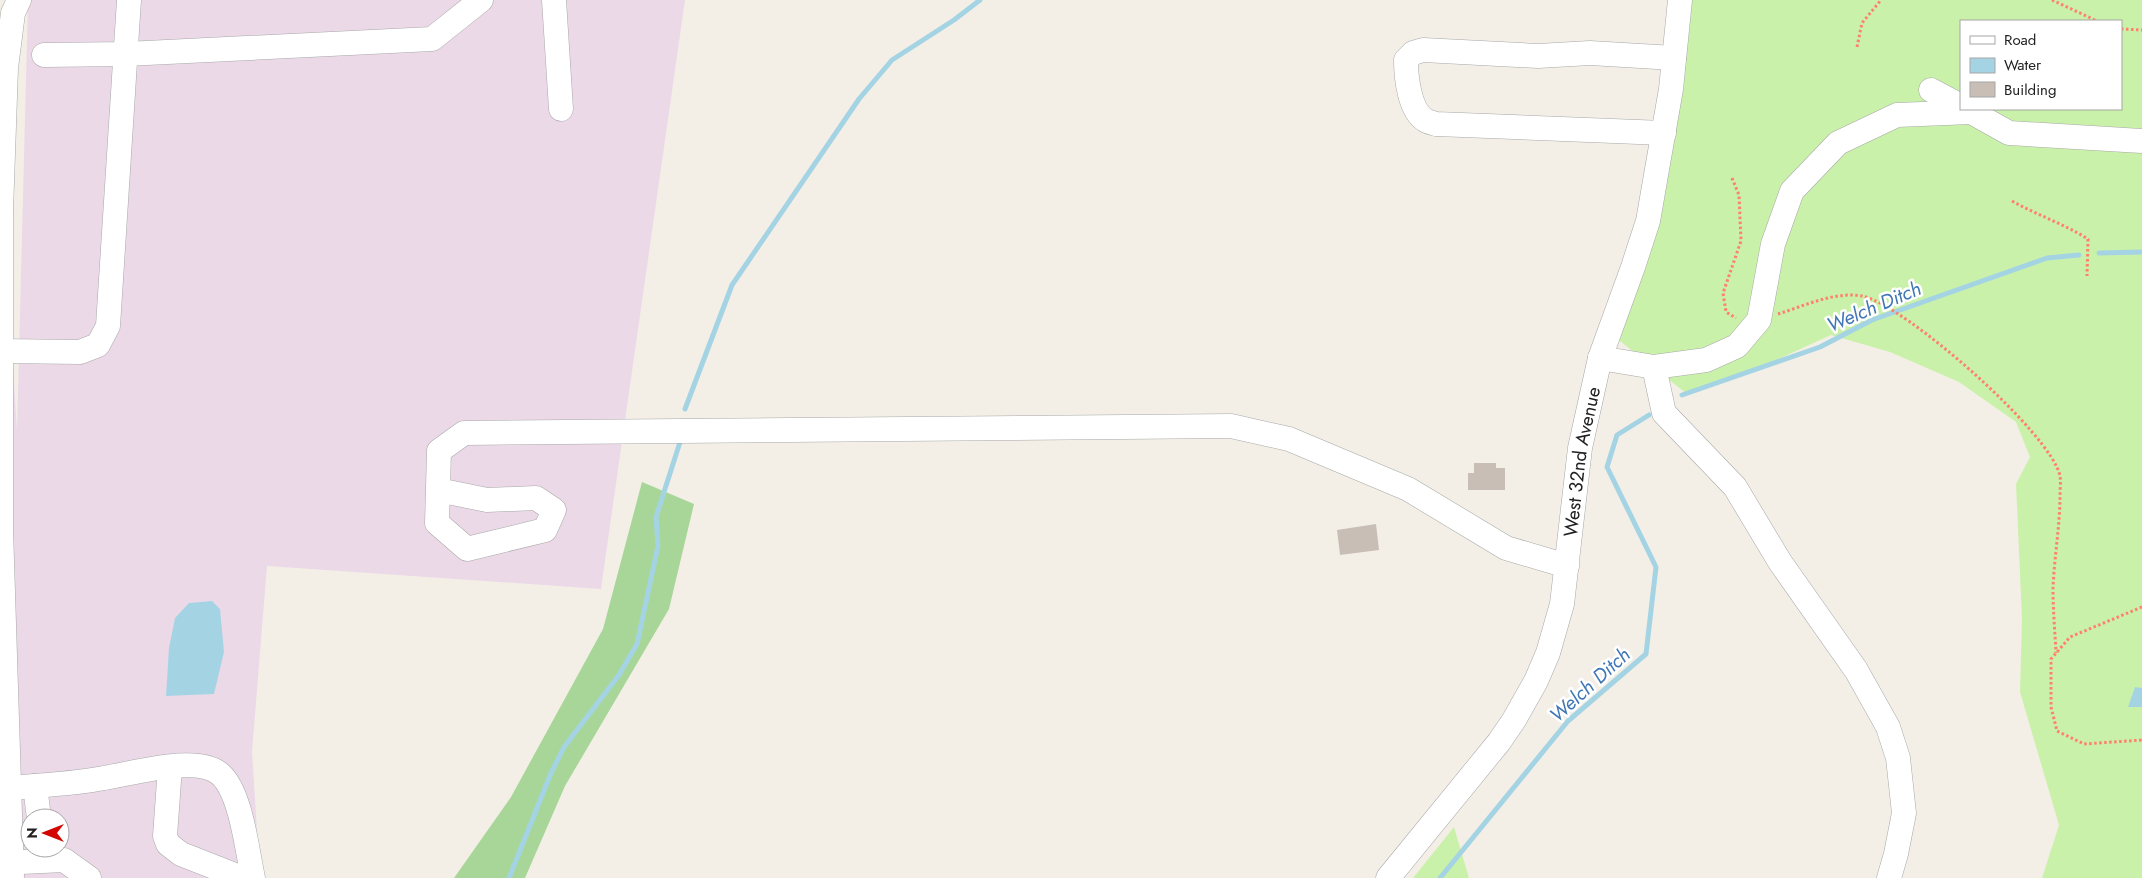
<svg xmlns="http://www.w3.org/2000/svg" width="2142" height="878" viewBox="0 0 2142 878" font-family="Jost,sans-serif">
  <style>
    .industrial { fill: #ecd9e8; fill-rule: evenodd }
    .grass { fill: #caf1a9; fill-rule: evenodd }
    .forest { fill: #a8d698 }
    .water { fill: #a4d4e4 }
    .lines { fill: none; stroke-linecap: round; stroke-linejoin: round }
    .stream { stroke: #a4d4e4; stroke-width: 5 }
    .building { fill: #c8beb6 }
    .minor-casing { stroke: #a8a8a8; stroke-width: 25 }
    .path { stroke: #ff806c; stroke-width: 3; stroke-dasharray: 2.5 2.5; stroke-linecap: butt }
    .minor { stroke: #fff; stroke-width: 24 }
    .labels { text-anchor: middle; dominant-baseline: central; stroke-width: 5; stroke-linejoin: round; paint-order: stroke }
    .street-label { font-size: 19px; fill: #212121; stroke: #fff }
    .water-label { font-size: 20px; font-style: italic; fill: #4077b4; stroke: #fff }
  </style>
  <rect width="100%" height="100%" fill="#f3efe7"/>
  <path class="industrial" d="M 28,0 L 685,0 L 601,589 L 267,566 L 252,752 L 260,878 L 0,878 L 0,162 L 17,430 ZM 30,818 L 60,818 L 60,848 L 30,848 Z"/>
  <path class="grass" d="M 1681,0 L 2142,0 L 2142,878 L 2042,878 L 2059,825 L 2020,692 L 2022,618 L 2016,484 L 2030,457 L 2016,422 L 1959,382 L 1890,352 L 1831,335 L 1757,369 L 1687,394 L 1611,334 L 1632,261 ZM 1961,21 L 2121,21 L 2121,109 L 1961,109 Z
    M 1454,827 L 1469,878 L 1413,878 Z"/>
  <path class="forest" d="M 642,482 L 694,504 L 669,609 L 565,786 L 525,878 L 454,878 L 511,797 L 603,629 Z"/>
  <path class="water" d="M 212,601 L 220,609 L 224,652 L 214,694 L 166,696 L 169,648 L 175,618 L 189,603 Z
    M 2135,687 L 2142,688 L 2142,707 L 2128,707 Z"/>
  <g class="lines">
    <path class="stream" d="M 2099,253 L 2142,252
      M 1682,395 L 1820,347 L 1872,320 L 2047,258 L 2079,255
      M 685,409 L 732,285 L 859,99 L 892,60 L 954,20 L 980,0
      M 509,878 L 551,773 L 564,747 L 619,675 L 637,644 L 658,546 L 656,517 L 681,439
      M 1440,878 L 1568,721 L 1646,654 L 1656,567 L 1607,467 L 1617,435 L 1649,415"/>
  </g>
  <path class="building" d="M 1474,463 L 1496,463 L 1496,468 L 1505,468 L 1505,490 L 1468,490 L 1468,473 L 1474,473 Z
    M 1376,524 L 1379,550 L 1340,555 L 1337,530 Z"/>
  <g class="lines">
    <defs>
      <g id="minor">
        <path d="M 554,0 L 561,109"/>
        <path d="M 44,55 L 126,54 L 432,39 L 481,0"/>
        <path d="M 1931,90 L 1961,106"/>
        <path d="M 1966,109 L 2009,133 L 2142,141"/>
        <path d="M 1664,133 L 1436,124 C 1433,123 1428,122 1425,120 C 1409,110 1406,76 1406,60 L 1413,53 L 1423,50 L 1538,56 L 1590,53 L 1674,58"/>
        <path d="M 0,351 L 80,352 L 98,345 L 108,326 L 129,0"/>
        <path d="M 1600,358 L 1654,367 L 1706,360 L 1737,346 L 1759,320 L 1773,244 L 1792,191 L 1838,143 L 1897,115 L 1971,112"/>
        <path d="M 1654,367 L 1664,413 L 1735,487 L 1780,562 L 1856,670 L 1888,727 L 1898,758 L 1904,813 L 1896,854 L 1889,878"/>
        <path d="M 438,490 L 487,500 L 536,498 L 554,510 L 545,530 L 467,549 L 437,523 L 439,451 L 464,433 L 1231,426 L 1289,439 L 1408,489 L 1506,548 L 1567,566"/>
        <path d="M 170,767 L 165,836 L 168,844 L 181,854 L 242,878"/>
        <path d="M 35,786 L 39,818"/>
        <path d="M 10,788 C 41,785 73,784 104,778 C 132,774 197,754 220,774 C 241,792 247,850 253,878"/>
        <path d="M 0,863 L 64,860 L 89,878"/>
        <path d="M 12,878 L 1,529 L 1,211 L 6,68 L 13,13 L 19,0"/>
        <path id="s1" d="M 1388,878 L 1499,742 L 1514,720 L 1536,681 L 1548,653 L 1562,604 L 1580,448 L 1600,358 L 1633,267 L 1648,221 L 1671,89 L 1680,0"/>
      </g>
    </defs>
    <use href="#minor" class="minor-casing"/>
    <path class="path" d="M 2052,0 L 2097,21
      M 2121,29 L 2142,30
      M 1857,47 L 1862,23 L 1881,0
      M 1732,178 L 1739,195 L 1741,241 L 1723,293 L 1726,312 L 1736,318
      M 2012,201 C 2037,215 2064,224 2088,239 L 2087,276
      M 1778,314 C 1804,306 1835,291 1862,296 C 1905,305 2051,433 2060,476 C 2061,482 2060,489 2060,495 C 2060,527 2054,558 2053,589 C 2053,611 2055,632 2056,653
      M 2142,607 L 2070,637 L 2051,659 L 2051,707 L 2057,731 L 2084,744 L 2142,740"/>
    <use href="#minor" class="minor"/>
  </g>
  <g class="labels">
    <g class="street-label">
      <text stroke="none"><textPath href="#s1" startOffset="472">West 32nd Avenue</textPath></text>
    </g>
    <g class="water-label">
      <text transform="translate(1874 307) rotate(-23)">Welch Ditch</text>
      <text transform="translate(1590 685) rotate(-42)">Welch Ditch</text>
    </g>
  </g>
  <rect x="1960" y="20" width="162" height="90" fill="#ffffff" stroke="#a6a6a6"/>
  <rect x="1970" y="36" width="25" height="8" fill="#ffffff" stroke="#a6a6a6"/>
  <text x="2004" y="45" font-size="15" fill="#212121">Road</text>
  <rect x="1970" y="58" width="25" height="15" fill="#a4d4e4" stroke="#a6a6a6"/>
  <text x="2004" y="70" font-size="15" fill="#212121">Water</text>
  <rect x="1970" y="82" width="25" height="15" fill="#c8beb6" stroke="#a6a6a6"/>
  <text x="2004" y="95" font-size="15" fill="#212121">Building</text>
  <g transform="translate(45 833) rotate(270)"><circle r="24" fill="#ffffff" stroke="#a6a6a6"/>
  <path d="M0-4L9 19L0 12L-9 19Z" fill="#d30700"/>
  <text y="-8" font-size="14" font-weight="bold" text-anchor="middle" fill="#212121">N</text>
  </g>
</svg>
